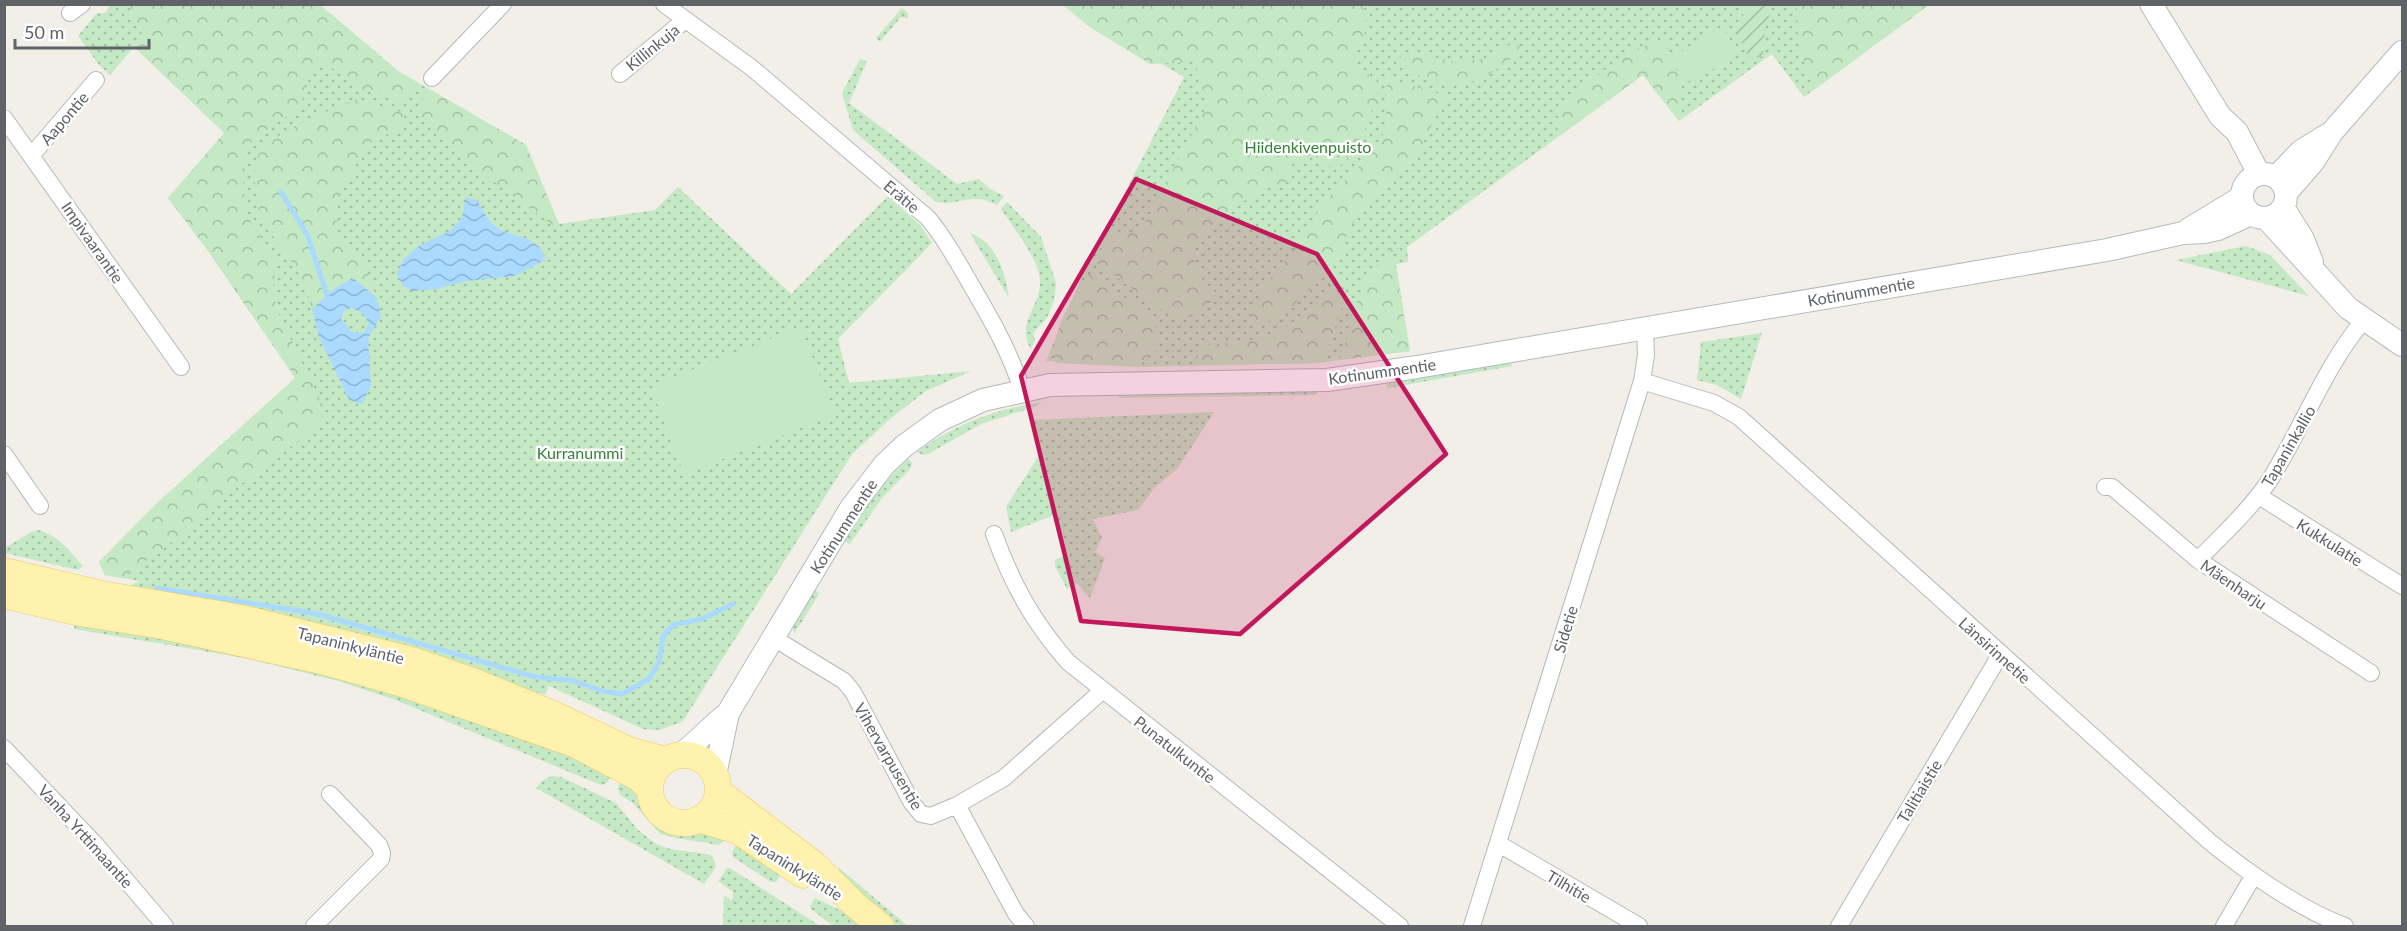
<svg xmlns="http://www.w3.org/2000/svg" width="2407" height="931" viewBox="0 0 2407 931" font-family="Lato,sans-serif">
  <style>
    .grass { fill: url(#grass-dots) }
    .forest { fill: url(#forest-crowns) }
    .garden { fill: url(#garden-furrows) }
    .pitch { fill: #c5e8c5 }
    .water { fill: url(#water-waves); fill-rule: evenodd }
    .lines { fill: none; stroke-linecap: round; stroke-linejoin: round }
    .stream { stroke: #aadaff; stroke-width: 5 }
    .street-casing { stroke: #b5b8bc; stroke-width: 18 }
    .secondary-casing { stroke: #b6babf; stroke-width: 24 }
    .primary-casing { stroke: #f2c960; stroke-width: 27 }
    .street { stroke: #fff; stroke-width: 16 }
    .secondary { stroke: #fff; stroke-width: 22 }
    .primary { stroke: #fff2af; stroke-width: 26 }
    .marked { fill: #c2185b; fill-opacity: 0.2; stroke: #c2185b; stroke-width: 4.5; stroke-linejoin: round }
    .labels { text-anchor: middle; dominant-baseline: central; stroke-width: 5; stroke-linejoin: round; paint-order: stroke }
    .street-label { font-size: 16px; fill: #5f6368; stroke: #fff }
    .park-label { font-size: 16px; fill: #348238; stroke: #fff }
  </style>
  <defs>
    <pattern id="grass-dots" width="8" height="8" patternUnits="userSpaceOnUse" patternTransform="scale(1.5)"><rect width="8" height="8" fill="#c5e8c5"/><path d="M2 2h.1M6 6h.1" fill="none" stroke="#a3c0a4" stroke-width="1.8" stroke-linecap="round"/></pattern>
    <pattern id="forest-crowns" width="20" height="18" patternUnits="userSpaceOnUse" patternTransform="scale(1.5)"><rect width="20" height="18" fill="#c5e8c5"/><path d="M2 6a3 3 0 1 1 6 0M12 15a3 3 0 1 1 6 0" fill="none" stroke="#a3c0a4"/></pattern>
    <pattern id="garden-furrows" width="10" height="10" patternUnits="userSpaceOnUse" patternTransform="scale(1.5)"><rect width="10" height="10" fill="#c5e8c5"/><path d="M-1 1l2-2M0 10L10 0M9 11l2-2" fill="none" stroke="#a3c0a4"/></pattern>
    <pattern id="water-waves" width="16" height="10" patternUnits="userSpaceOnUse" patternTransform="scale(1.5)"><rect width="16" height="10" fill="#aadaff"/><path d="M0 5q4-4 8 0t8 0" fill="none" stroke="#8eb4d2"/></pattern>
  </defs>
  <rect width="100%" height="100%" fill="#f1efe8"/>
  <path class="grass" d="M 110,4 L 129,5 L 143,36 L 110,75 L 99,65 L 78,36 L 97,13 L 106,13 Z
    M 1072,5 L 1929,5 L 1804,97 L 1772,54 L 1679,121 L 1643,75 L 1407,247 L 1408,262 L 1396,264 L 1410,351 L 1317,363 L 1138,367 L 1140,365 L 1046,361 L 1084,272 L 1184,77 L 1084,18 Z
    M 902,8 L 908,13 L 908,18 L 901,17 L 880,42 L 876,38 Z
    M 330,13 L 398,71 L 526,145 L 559,224 L 655,210 L 678,187 L 791,294 L 888,196 L 921,226 L 932,243 L 838,339 L 849,383 L 971,371 L 926,391 L 891,418 L 852,454 L 683,721 L 660,730 L 643,729 L 549,686 L 545,695 L 431,657 L 121,590 L 140,581 L 105,575 L 99,562 L 156,504 L 295,378 L 206,248 L 168,198 Z
    M 860,59 L 867,61 L 849,103 L 957,184 L 979,179 L 990,189 L 1004,196 L 997,205 C 972,191 961,206 936,202 L 853,130 L 842,93 Z
    M 1007,202 L 1041,237 L 1056,283 L 1054,300 L 1047,318 L 1033,333 L 1035,339 L 1031,350 C 1015,320 1042,307 1040,279 C 1038,258 1013,227 1001,209 Z
    M 970,233 C 997,243 1005,272 1009,298 Z
    M 2246,246 L 2270,255 L 2309,296 L 2176,260 Z
    M 1762,333 L 1741,399 L 1717,385 L 1697,380 L 1701,342 Z
    M 1510,361 L 1512,366 L 1388,388 L 1386,384 Z
    M 1317,390 L 1316,395 L 1119,398 L 1118,394 Z
    M 1042,402 L 1037,406 L 981,424 L 928,454 L 923,455 L 917,452 C 955,424 996,409 1042,402 Z
    M 1214,412 L 1178,468 L 1155,487 L 1138,510 L 1093,519 L 1102,538 L 1095,552 L 1105,558 L 1090,598 L 1077,583 L 1067,589 L 1055,566 L 1055,560 L 1066,555 L 1054,515 L 1011,532 L 1006,507 L 1041,452 L 1033,420 Z
    M 908,459 L 912,463 L 911,468 L 882,498 L 850,544 L 843,541 C 862,511 882,483 908,459 Z
    M 38,530 C 59,535 70,552 83,566 L 78,570 L 5,553 L 5,548 L 31,532 Z
    M 814,588 L 819,594 L 794,634 L 793,624 Z
    M 76,617 L 391,686 L 614,769 L 607,783 L 601,785 L 393,699 L 338,681 L 245,658 L 74,629 Z
    M 552,776 L 561,777 L 616,803 L 638,830 L 656,844 L 670,849 L 707,854 L 713,857 L 716,867 L 704,884 L 536,788 L 543,780 Z
    M 621,780 L 640,793 L 649,813 L 664,827 L 684,832 L 697,830 L 725,839 L 719,845 L 676,838 L 660,834 L 633,803 L 620,795 L 618,788 Z
    M 740,839 L 781,874 L 776,882 L 771,882 L 733,857 L 732,852 Z
    M 728,867 L 814,922 L 820,926 L 723,926 L 724,895 L 732,901 L 733,892 L 718,881 Z
    M 839,868 L 908,926 L 897,926 L 834,873 Z
    M 815,898 L 844,912 L 864,926 L 833,926 L 811,909 L 810,906 Z"/>
  <path class="forest" d="M 129,5 L 320,5 L 397,71 L 417,82 L 404,103 L 379,93 L 354,90 L 346,72 L 318,65 L 309,79 L 300,108 L 257,136 L 248,147 L 244,160 L 243,198 L 245,208 L 252,225 L 277,260 L 273,282 L 276,308 L 320,400 L 322,420 L 280,456 L 215,503 L 179,537 L 122,578 L 105,575 L 99,562 L 156,504 L 296,378 L 206,248 L 168,198 L 224,133 L 134,47 L 143,36 Z
    M 1063,5 L 1363,5 L 1367,28 L 1352,62 L 1377,81 L 1379,108 L 1372,109 L 1359,147 L 1336,170 L 1310,156 L 1293,162 L 1289,182 L 1261,190 L 1221,216 L 1199,237 L 1193,256 L 1199,276 L 1218,295 L 1204,309 L 1186,318 L 1166,313 L 1093,260 L 1115,231 L 1139,234 L 1207,105 L 1195,62 L 1150,64 L 1088,26 Z
    M 1797,5 L 1797,4 L 1929,5 L 1815,89 C 1802,62 1795,35 1797,5 Z
    M 1658,40 L 1666,43 L 1682,84 L 1679,121 L 1643,75 L 1558,137 L 1556,122 L 1564,103 L 1623,55 Z
    M 1515,42 L 1520,46 C 1513,64 1471,87 1452,85 C 1436,84 1418,74 1402,69 L 1400,52 L 1427,55 L 1458,63 L 1487,58 Z
    M 1387,78 L 1446,96 L 1421,147 L 1398,176 L 1360,211 L 1347,234 L 1338,262 L 1288,310 L 1259,327 L 1252,313 L 1263,288 L 1294,249 L 1324,202 L 1368,158 L 1386,130 Z
    M 429,89 L 526,145 L 559,224 L 557,228 L 490,179 L 415,110 Z
    M 357,99 L 402,112 L 407,124 L 398,131 L 380,137 L 367,145 L 337,198 L 336,214 L 339,239 L 365,266 L 377,298 L 352,278 L 334,289 L 312,309 C 303,272 285,251 262,223 C 257,210 251,170 257,158 C 268,132 331,110 357,99 Z
    M 1392,247 L 1410,351 L 1340,360 L 1355,307 L 1367,277 Z
    M 1089,274 L 1155,317 L 1157,350 L 1138,367 L 1055,363 C 1051,329 1071,301 1089,274 Z
    M 1342,283 L 1346,294 L 1327,353 L 1317,363 L 1199,365 L 1197,358 L 1203,345 C 1249,343 1279,339 1314,306 C 1324,298 1329,286 1342,283 Z"/>
  <path class="garden" d="M 1751,5 L 1769,5 L 1769,17 L 1765,28 L 1763,56 L 1749,59 L 1735,25 Z"/>
  <path class="pitch" d="M 1723,26 L 1736,58 L 1683,84 L 1672,57 Z
    M 801,327 L 835,415 L 684,474 L 652,391 L 655,384 Z"/>
  <path class="water" d="M 466,197 L 477,200 C 482,208 486,218 493,224 C 506,239 541,233 545,260 L 515,276 L 467,281 L 436,289 L 412,291 L 402,285 L 397,273 L 404,259 L 420,245 L 450,231 L 462,218 Z
    M 353,278 L 377,298 L 381,317 L 368,338 L 371,386 L 362,404 L 349,400 L 319,337 L 312,309 L 334,289 ZM 351,308 C 361,311 365,315 369,324 L 363,333 L 352,332 L 341,319 L 344,311 Z"/>
  <g class="lines">
    <path class="stream" d="M 281,192 L 307,234 L 327,295
      M 156,588 L 318,614 L 535,677 L 571,680 L 602,691 L 622,694 L 649,679 L 659,662 L 663,636 L 673,625 L 702,619 L 733,604"/>
    <defs>
      <path id="street" d="M 664,4 L 752,68 L 928,218 C 945,239 958,262 971,285 C 991,319 1010,352 1022,390
        M 70,13 L 82,4
        M 620,74 L 685,20
        M 432,78 L 503,4
        M 4,118 L 181,367
        M 31,156 L 96,80
        M 1642,381 L 1714,403 L 1739,417 L 2210,842 C 2247,872 2301,910 2345,926
        M 4,454 L 40,506
        M 2105,487 L 2112,487 L 2198,560 L 2371,673
        M 2259,496 L 2402,586
        M 994,534 C 1012,584 1033,622 1068,662 L 1400,926
        M 2198,560 C 2223,534 2251,509 2271,478 C 2302,428 2326,365 2363,321
        M 772,637 L 844,681 L 853,692 L 912,803 L 921,814 L 931,816 L 957,805 L 1016,914 L 1026,926
        M 4,748 L 96,845 L 165,926
        M 957,805 L 1004,778 L 1102,691
        M 1499,844 L 1639,926
        M 314,926 L 381,859 L 382,853 L 379,845 L 330,794
        M 1472,926 L 1642,381 L 1646,355 L 1645,329
        M 1839,926 L 2000,655
        M 2224,926 L 2254,875"/>
      <path id="secondary" d="M 2151,4 L 2220,116 L 2237,132 L 2259,174
        M2242 196a22 22 0 1 1 44 0a22 22 0 1 1-44 0Z
        M 2276,177 L 2301,151 L 2329,134
        M 2286,193 L 2313,162 L 2332,132 L 2402,52
        M 2283,207 L 2303,239 L 2312,262
        M 2266,218 L 2348,308 L 2402,345
        M 2189,229 L 2242,197
        M 680,755 C 698,742 711,726 728,713
        M 715,775 L 728,713 L 851,508 L 884,465 L 904,446 L 940,420 L 983,400 L 1050,385 L 1327,380 L 1417,367 L 2107,250 L 2183,233 L 2204,232 L 2218,229 L 2251,214"/>
      <path id="primary" d="M 4,571 L 102,594 L 242,618 L 412,660 L 473,681 L 553,714 L 629,750 L 666,760
        M 4,595 L 80,613 L 162,626 L 322,661 L 403,684 L 574,744 L 637,777 L 650,789
        M650 789a34 34 0 1 1 68 0a34 34 0 1 1-68 0Z
        M 718,791 L 814,864 L 855,905 L 881,926
        M 699,819 L 738,831 L 803,875"/>
    </defs>
    <use href="#street" class="street-casing"/>
    <use href="#secondary" class="secondary-casing"/>
    <use href="#primary" class="primary-casing"/>
    <use href="#street" class="street"/>
    <use href="#secondary" class="secondary"/>
    <use href="#primary" class="primary"/>
  </g>
  <path class="marked" d="M 1136,179 L 1317,254 L 1446,454 L 1240,634 L 1081,621 L 1021,376 Z"/>
  <g class="labels">
    <g class="street-label">
      <text transform="translate(652 47) rotate(-39)">Killinkuja</text>
      <text transform="translate(64 118) rotate(-49)">Aapontie</text>
      <text transform="translate(902 196) rotate(40)">Erätie</text>
      <text transform="translate(93 242) rotate(55)">Impivaarantie</text>
      <text transform="translate(1861 291) rotate(-10)">Kotinummentie</text>
      <text transform="translate(1382 371) rotate(-8)">Kotinummentie</text>
      <text transform="translate(2288 446) rotate(-60)">Tapaninkallio</text>
      <text transform="translate(843 526) rotate(-57)">Kotinummentie</text>
      <text transform="translate(2330 542) rotate(32)">Kukkulatie</text>
      <text transform="translate(2234 584) rotate(34)">Mäenharju</text>
      <text transform="translate(1565 629) rotate(-73)">Sidetie</text>
      <text transform="translate(351 645) rotate(14)">Tapaninkyläntie</text>
      <text transform="translate(1995 650) rotate(42)">Länsirinnetie</text>
      <text transform="translate(1175 749) rotate(38)">Punatulkuntie</text>
      <text transform="translate(889 756) rotate(60)">Vihervarpusentie</text>
      <text transform="translate(1919 791) rotate(-59)">Talitiaistie</text>
      <text transform="translate(86 836) rotate(48)">Vanha Yrttimaantie</text>
      <text transform="translate(795 867) rotate(32)">Tapaninkyläntie</text>
      <text transform="translate(1569 886) rotate(30)">Tilhitie</text>
    </g>
    <g class="park-label">
      <text x="1308" y="146">Hiidenkivenpuisto</text>
      <text x="580" y="452">Kurranummi</text>
    </g>
  </g>
  <rect width="2407" height="931" fill="none" stroke="#5f6368" stroke-width="12"/>
  <path d="M15 39v9h134v-9" fill="none" stroke="#5f6368" stroke-width="3"/>
  <text x="24" y="39" font-size="18" fill="#5f6368" stroke="#ffffff" stroke-width="4.5" paint-order="stroke">50 m</text>
</svg>
